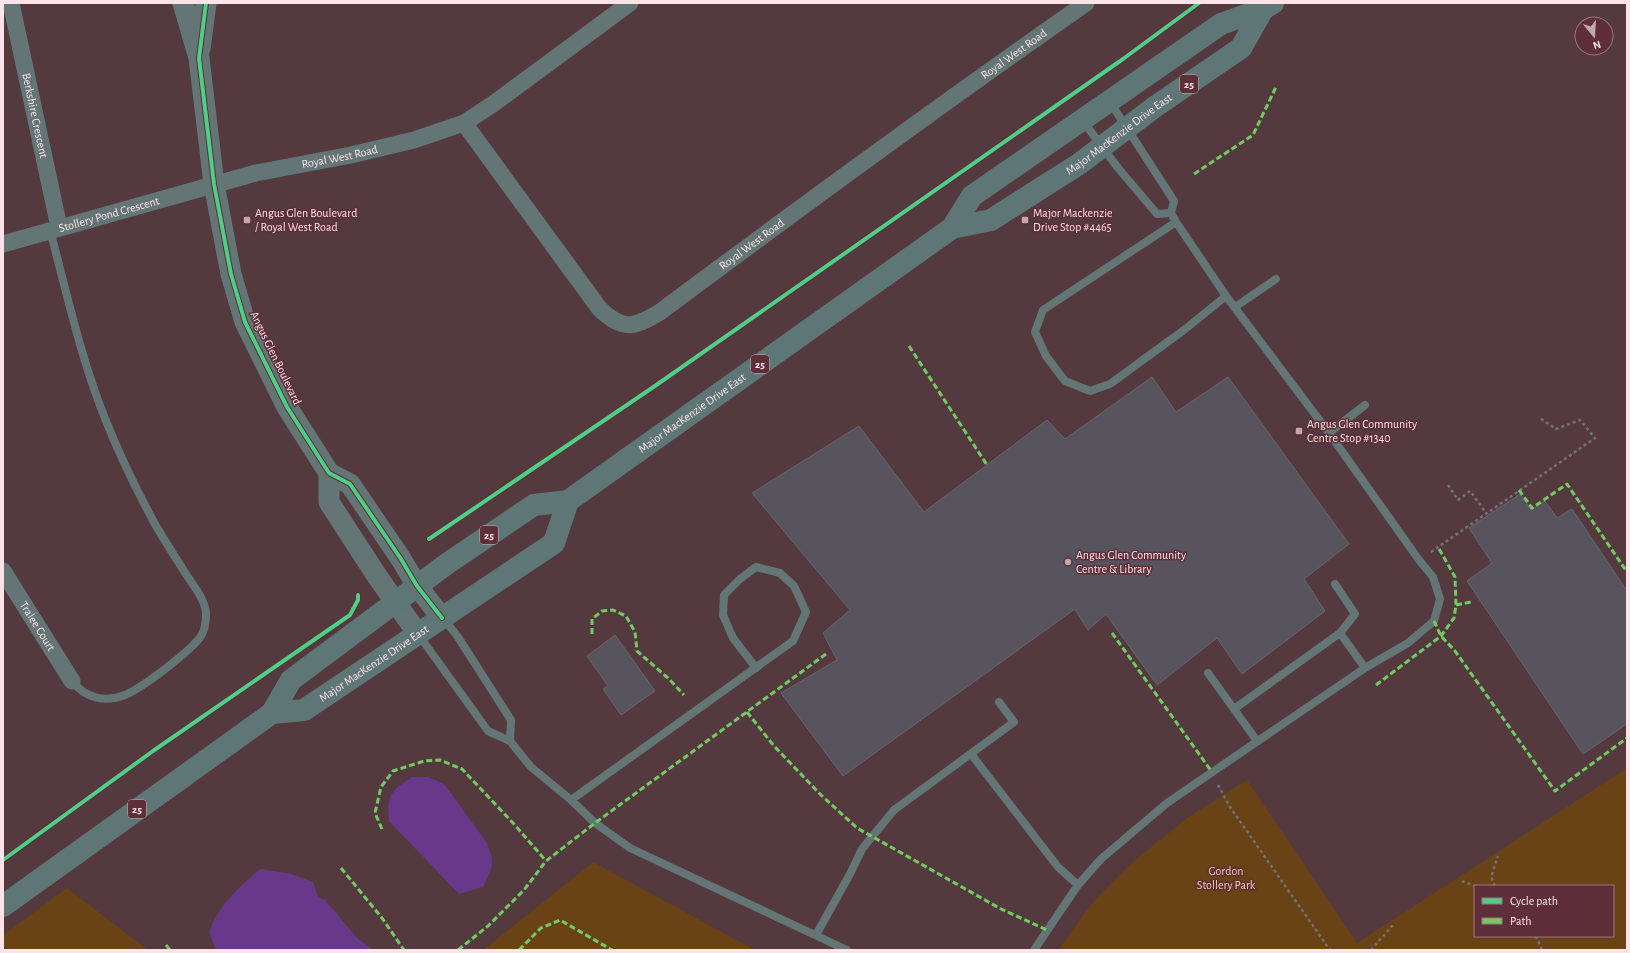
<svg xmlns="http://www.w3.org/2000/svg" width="1630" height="953" viewBox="0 0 1630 953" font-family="'Alegreya Sans',sans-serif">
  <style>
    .green { fill: #694215; fill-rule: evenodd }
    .water { fill: #68398a }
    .building { fill: #58545d; stroke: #68636d }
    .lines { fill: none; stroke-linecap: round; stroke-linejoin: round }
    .path { stroke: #6f7475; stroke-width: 2.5; stroke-dasharray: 3 3; stroke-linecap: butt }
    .service { stroke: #637575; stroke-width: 8 }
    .minor { stroke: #637575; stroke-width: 17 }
    .tertiary { stroke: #637575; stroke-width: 21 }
    .primary { stroke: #5e7776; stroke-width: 22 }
    .quiet { stroke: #71cb61; stroke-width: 3; stroke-dasharray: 6 3; stroke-linecap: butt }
    .cycleway-casing { stroke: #5e2f39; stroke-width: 6 }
    .cycleway { stroke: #4dcf88; stroke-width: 4 }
    .poi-dot { fill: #c1a8ac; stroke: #5e2f39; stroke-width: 1.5 }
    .labels { text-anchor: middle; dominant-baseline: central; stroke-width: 3; stroke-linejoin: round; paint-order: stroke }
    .shield { fill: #5e2f39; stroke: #cdadb3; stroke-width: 1 }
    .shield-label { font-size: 11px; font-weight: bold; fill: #fce3e7 }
    .street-label { font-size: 12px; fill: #fce3e7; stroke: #5e2f39 }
    .poi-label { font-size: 12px; fill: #fce3e7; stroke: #5e2f39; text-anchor: start }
    .park-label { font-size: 12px; fill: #f7cfa6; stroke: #5e2f39 }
  </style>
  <rect width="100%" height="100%" fill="#543a3f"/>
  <path class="green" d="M 1627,768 L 1627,950 L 1058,950 L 1093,902 L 1134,861 L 1187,818 L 1247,780 L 1357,943 ZM 1475,886 L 1613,886 L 1613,936 L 1475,936 Z
    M 593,862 L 755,950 L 483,950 Z
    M 67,888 L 148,950 L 3,950 L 3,935 Z"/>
  <path class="water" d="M 412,777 L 428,777 L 444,784 L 487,843 L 492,858 L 491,870 L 483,887 L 459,894 L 389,821 C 386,795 392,790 412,777 Z
    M 260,869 L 291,874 L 313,882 L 318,897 L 325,900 L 357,938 L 373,950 L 216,950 L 209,932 C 220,904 238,888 260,869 Z"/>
  <path class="building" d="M 1152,377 L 1176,412 L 1228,377 L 1349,544 L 1304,579 L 1325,611 L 1242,674 L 1217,638 L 1157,685 L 1106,614 L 1088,630 L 1075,609 L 843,776 L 781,693 L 837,660 L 823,633 L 850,610 L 752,493 L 859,426 L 924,512 L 1047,420 L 1065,439 Z
    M 1520,494 L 1531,510 L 1545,501 L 1557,518 L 1572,509 L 1627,591 L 1627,724 L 1583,754 L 1467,581 L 1492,563 L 1469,528 Z
    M 615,635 L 655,691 L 621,715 L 603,689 L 608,686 L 587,656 Z"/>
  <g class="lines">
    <path class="path" d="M 1448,485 L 1458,500 L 1470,491 L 1486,513
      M 1431,552 L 1595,438 L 1580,420 L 1556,429 L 1538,417
      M 1218,785 L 1230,807 L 1330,950
      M 1462,881 L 1475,886
      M 1495,886 L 1491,877 L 1498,856
      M 1536,936 L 1542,950
      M 1371,950 L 1393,925"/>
    <path class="service" d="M 1083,121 L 1118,168 L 1157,214 L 1171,213
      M 1176,222 L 1043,310 L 1035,332 L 1046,356 L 1065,381 L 1090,391 L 1110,384 L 1184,330 L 1226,296
      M 50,230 C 67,294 81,359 106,421 C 120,456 137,491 155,524 C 164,540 174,555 184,571 C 191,583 205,598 206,613 C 206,620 205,630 201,636 C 191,651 142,688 125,695 C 105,703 85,698 72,681
      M 1235,307 L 1276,279
      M 1329,433 L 1365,405
      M 1335,584 L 1355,614 L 1340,633
      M 443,618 L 458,637 L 511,720 L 510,741
      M 418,634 L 488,731 L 510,741 L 531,767 L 571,800 L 595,823 L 630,848 L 847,950
      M 1208,673 L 1257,741
      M 1234,709 L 1340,633 L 1365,668
      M 971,754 L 1058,867 L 1078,885
      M 571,800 L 793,641 L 806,612 L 794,586 L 780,573 L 756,567 L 740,579 L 724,595 L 723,615 L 733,638 L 756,668
      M 816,935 L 850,874 L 862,849 L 894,810 L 1014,722 L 999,702
      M 1034,950 L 1078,885 L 1101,859 L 1167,803 L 1365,668 L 1408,643 L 1434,621 L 1440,599 L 1433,577 L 1419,560 L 1329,433 L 1226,296 L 1176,222 L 1171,213 L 1174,201 L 1110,102"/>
    <g class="minor">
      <path id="s1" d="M 11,3 L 59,227"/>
      <path id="s2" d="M 464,123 L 599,308 C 622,331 634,328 660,312 C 801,207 943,103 1086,3"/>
      <path id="s3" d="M 3,244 L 256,173 L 351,155 L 414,140 L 464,123 L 493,104 L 630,3"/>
      <path id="s4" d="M 3,571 L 72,681"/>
    </g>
    <path class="tertiary" d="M 183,3 L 199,58 L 214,184 L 231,274 L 245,322 L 287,407 L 329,473 L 350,484 L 401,559 L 417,586 L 442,618
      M 200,49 L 206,3
      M 329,473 L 329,502 L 377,576 L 418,634"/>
    <g class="primary">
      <path id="s5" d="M 952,228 L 991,220 L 1079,164 L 1156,106 L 1241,48 L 1263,9"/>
      <path id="s6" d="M 272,713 L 304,710 L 554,543 L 568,501"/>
      <path id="s7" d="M 3,906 L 272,713 L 291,680 L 448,563 L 534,505 L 568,501 L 952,228 L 972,196 L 1221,24 L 1263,9 L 1273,3"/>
    </g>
    <path class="quiet" d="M 1194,174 L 1253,135 L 1276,87
      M 909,346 L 987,465
      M 1519,490 L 1532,508 L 1567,484 L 1627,572
      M 1456,605 L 1471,602
      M 1434,621 L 1441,636 L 1455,651 L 1555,791 L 1627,738
      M 1112,633 L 1212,772
      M 592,634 L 592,619 L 602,611 L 613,610 L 626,616 L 635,632 L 637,651 L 669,679 L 684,695
      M 1376,685 L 1441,636 L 1454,618 L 1456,605 L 1455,577 L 1438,547
      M 747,712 L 774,746 L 821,795 L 857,828 L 1001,909 L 1047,930
      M 382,829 L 375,813 L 381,787 L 393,771 L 424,761 L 440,760 L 462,769 L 514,824 L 546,861
      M 341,868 L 382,918 L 404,950
      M 166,945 L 170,950
      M 458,950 L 488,926 L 524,890 L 546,861 L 595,823 L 826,654
      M 519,950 L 541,928 L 560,920 L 612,950"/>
    <defs>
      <path id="cycleway" d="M 206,3 L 199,58 L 214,184 L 231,274 L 245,322 L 287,407 L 329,473 L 350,484 L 401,559 L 417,586 L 442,618
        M 429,539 L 652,388 L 1123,59 L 1199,3
        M 3,860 L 153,751 L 350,615 L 358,600 L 358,595"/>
    </defs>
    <use href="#cycleway" class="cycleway-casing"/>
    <use href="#cycleway" class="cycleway"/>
  </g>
  <g class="poi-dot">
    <rect x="243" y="216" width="8" height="8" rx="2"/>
    <rect x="1021" y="216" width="8" height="8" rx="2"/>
    <rect x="1295" y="427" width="8" height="8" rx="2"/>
    <circle cx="1068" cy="562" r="4"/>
  </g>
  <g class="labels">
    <g class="shield">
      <rect x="1180" y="75" width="18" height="18" rx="3"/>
      <rect x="751" y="355" width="18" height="18" rx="3"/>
      <rect x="480" y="526" width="18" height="18" rx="3"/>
      <rect x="128" y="800" width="18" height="18" rx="3"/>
    </g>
    <g class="shield-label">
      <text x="1189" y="84">25</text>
      <text x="760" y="364">25</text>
      <text x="489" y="535">25</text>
      <text x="137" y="809">25</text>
    </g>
    <g class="street-label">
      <text stroke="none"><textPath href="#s2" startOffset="736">Royal West Road</textPath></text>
      <text stroke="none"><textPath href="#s1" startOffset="115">Berkshire Crescent</textPath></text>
      <text stroke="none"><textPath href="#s5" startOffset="194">Major MacKenzie Drive East</textPath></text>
      <text stroke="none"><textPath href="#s3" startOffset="348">Royal West Road</textPath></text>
      <text stroke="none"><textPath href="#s3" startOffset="110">Stollery Pond Crescent</textPath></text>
      <text stroke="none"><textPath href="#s2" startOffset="412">Royal West Road</textPath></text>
      <text transform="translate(276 358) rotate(64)">Angus Glen Boulevard</text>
      <text stroke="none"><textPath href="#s7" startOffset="855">Major MacKenzie Drive East</textPath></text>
      <text stroke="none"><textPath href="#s4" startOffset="65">Tralee Court</textPath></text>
      <text stroke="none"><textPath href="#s6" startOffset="116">Major MacKenzie Drive East</textPath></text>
    </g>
    <g class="poi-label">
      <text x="255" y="213">Angus Glen Boulevard<tspan x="255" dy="14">/ Royal West Road</tspan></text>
      <text x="1033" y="213">Major Mackenzie<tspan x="1033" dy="14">Drive Stop #4465</tspan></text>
      <text x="1307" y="424">Angus Glen Community<tspan x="1307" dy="14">Centre Stop #1340</tspan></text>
      <text x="1076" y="555">Angus Glen Community<tspan x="1076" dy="14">Centre &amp; Library</tspan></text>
    </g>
    <g class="park-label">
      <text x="1226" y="871">Gordon<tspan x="1226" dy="14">Stollery Park</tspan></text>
    </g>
  </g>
  <rect width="1630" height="953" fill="none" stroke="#fce3e7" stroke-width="8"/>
  <rect x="1474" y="885" width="140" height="52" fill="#5e2f39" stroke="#9d777f"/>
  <rect x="1482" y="898" width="20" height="6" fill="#4dcf88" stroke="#9d777f"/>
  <text x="1510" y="905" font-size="12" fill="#fce3e7">Cycle path</text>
  <rect x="1482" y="918" width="20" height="6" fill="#71cb61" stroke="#9d777f"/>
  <text x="1510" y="925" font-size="12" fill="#fce3e7">Path</text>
  <g transform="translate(1594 36) rotate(162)"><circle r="19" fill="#5e2f39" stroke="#9d777f"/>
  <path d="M0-3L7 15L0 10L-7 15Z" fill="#c1a8ac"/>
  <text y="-6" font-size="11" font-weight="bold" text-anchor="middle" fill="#fce3e7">N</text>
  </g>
</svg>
